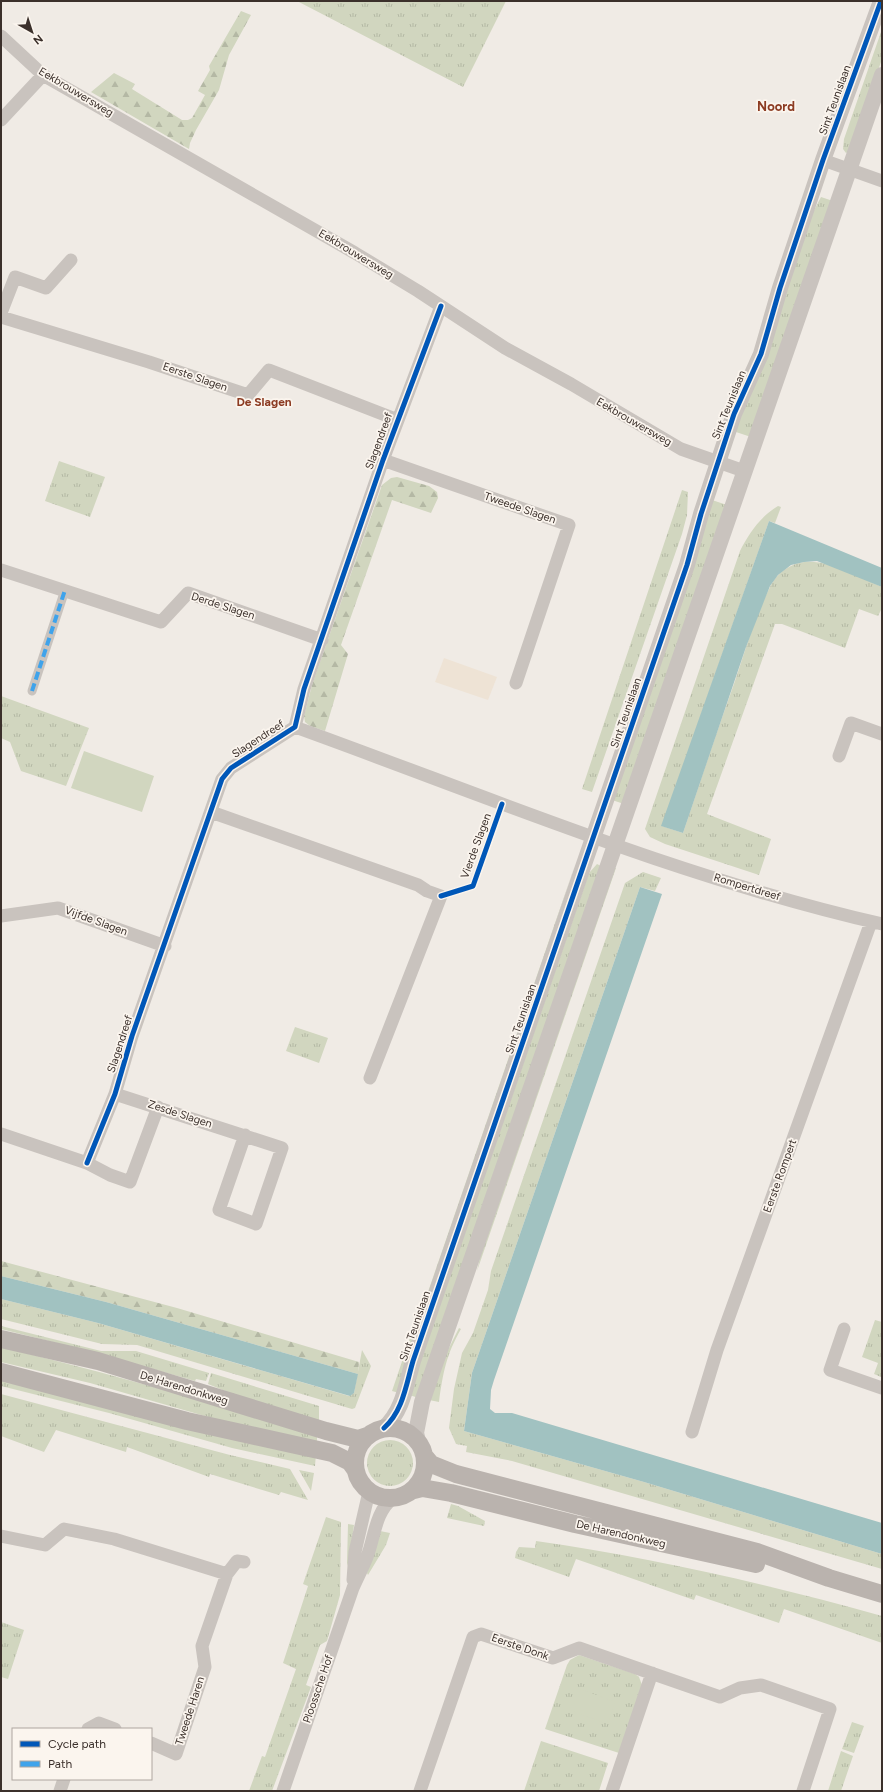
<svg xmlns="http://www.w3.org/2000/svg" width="883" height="1792" viewBox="0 0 883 1792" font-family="Figtree,sans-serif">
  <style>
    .grass { fill: url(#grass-tufts) }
    .forest { fill: url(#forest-firs) }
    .pitch { fill: #d1d6bf }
    .plaza { fill: #eee3d5 }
    .water { fill: #a1c2c1 }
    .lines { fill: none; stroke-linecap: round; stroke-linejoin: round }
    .pedestrian { stroke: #c9c3be; stroke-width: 9 }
    .minor { stroke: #c9c3be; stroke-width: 13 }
    .tertiary { stroke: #c9c3be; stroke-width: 16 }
    .secondary { stroke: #bab3ae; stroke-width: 18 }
    .quiet { stroke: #3fa3eb; stroke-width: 4; stroke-dasharray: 8 4; stroke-linecap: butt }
    .cycleway-casing { stroke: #fbf5ee; stroke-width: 8 }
    .cycleway { stroke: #0057b8; stroke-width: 5 }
    .labels { text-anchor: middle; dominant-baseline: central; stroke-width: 3.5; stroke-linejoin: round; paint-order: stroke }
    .street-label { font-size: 11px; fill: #3b302b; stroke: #fbf5ee }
    .neighbourhood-label { font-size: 12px; font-weight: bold; fill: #8c3b22; stroke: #fbf5ee }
    .quarter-label { font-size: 13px; font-weight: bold; fill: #8c3b22; stroke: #fbf5ee }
  </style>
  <defs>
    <pattern id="grass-tufts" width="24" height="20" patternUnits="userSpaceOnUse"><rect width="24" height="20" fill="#d1d6bf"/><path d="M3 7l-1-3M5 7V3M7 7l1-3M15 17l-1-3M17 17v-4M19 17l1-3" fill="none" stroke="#b4b8a4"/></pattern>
    <pattern id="forest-firs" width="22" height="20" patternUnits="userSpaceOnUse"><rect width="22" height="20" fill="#d1d6bf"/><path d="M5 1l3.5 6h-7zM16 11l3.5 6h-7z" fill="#b4b8a4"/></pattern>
  </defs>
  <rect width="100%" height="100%" fill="#f0ebe5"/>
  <path class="grass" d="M 297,1 L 506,1 L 463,87 Z
    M 882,29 L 882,59 L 850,151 L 846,153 L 843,149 L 844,139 Z
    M 821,197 L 833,201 L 751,437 L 733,431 L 811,216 Z
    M 59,461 L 105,477 L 90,517 L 45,501 Z
    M 682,490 L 688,492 L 687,515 L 682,534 L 592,792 L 582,789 Z
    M 712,500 L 727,505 L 624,804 L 612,800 Z
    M 778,506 L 781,507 L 775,523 L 769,521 L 662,826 L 683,833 C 700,782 717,731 735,681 C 745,651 756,614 770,587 C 774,578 782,570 791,566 C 817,552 857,576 882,587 L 882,608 L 878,616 L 859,609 L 845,648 L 782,624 L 775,624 L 707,814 L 771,839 L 759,875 L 665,844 L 650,837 L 645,829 L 740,551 C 749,533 761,516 778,506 Z
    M 1,696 L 89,728 L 66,786 L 21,771 L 10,742 L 1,738 Z
    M 576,862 L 399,1393 L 392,1391 L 412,1332 L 419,1318 Z
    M 597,864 L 601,866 L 419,1398 L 409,1395 L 589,873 Z
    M 615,868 L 616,868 L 477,1271 L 485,1235 Z
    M 643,872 L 661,878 L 655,891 L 640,887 L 472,1373 L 464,1431 L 644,1482 L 882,1554 L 882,1569 L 512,1461 L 466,1452 L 467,1446 L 456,1444 L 449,1428 L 454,1389 L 462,1353 L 473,1333 L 488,1290 L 491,1271 L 625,883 Z
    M 295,1027 L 328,1038 L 319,1063 L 286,1051 Z
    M 1,1299 L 98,1323 L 349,1396 L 354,1393 L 362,1350 L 371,1366 L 355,1408 L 352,1409 L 137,1345 L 102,1344 L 1,1319 Z
    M 875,1320 L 882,1322 L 881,1377 L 874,1374 L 878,1363 L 862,1357 Z
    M 1,1326 L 101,1351 L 136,1351 L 209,1373 L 206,1381 L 196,1379 L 195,1381 L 100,1354 L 1,1329 Z
    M 459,1328 L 461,1329 C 446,1355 443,1373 439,1402 L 429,1400 L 442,1362 Z
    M 1,1347 C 108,1373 212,1403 317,1435 L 317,1444 L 271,1435 L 90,1383 L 1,1362 Z
    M 211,1373 L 319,1406 L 319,1423 L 269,1409 L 208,1384 Z
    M 1,1379 L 316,1454 L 315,1466 L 232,1448 L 109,1413 L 1,1386 Z
    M 1,1394 L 230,1455 L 290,1469 L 308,1500 L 281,1492 L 279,1495 L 210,1474 L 209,1477 L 127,1447 L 126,1452 L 56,1430 L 44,1452 L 1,1436 Z
    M367 1463a23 23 0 1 1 46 0a23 23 0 1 1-46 0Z
    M 299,1470 L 314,1473 L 311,1491 Z
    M 451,1504 L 458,1506 L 485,1521 L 484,1526 L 447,1518 Z
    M 326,1517 L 341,1522 L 340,1595 L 327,1641 L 320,1645 L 306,1685 L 311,1687 L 272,1791 L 249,1791 L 262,1756 L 265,1757 L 296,1669 L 283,1663 L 308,1586 L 303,1584 Z
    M 348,1524 L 354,1525 L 348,1566 L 347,1563 Z
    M 380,1531 L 390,1533 L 386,1545 L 368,1575 L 367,1573 Z
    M 536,1541 C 653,1558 769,1584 882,1616 L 882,1643 L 784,1609 L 779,1623 L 696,1595 L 694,1600 L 576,1559 L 569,1577 L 515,1558 L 516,1552 L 519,1547 L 535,1548 Z
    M 1,1622 L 24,1630 L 8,1679 L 1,1677 Z
    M 579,1655 L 635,1674 L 639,1677 L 642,1685 L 619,1753 L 545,1729 L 567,1665 L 570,1660 Z
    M 852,1722 L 864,1726 L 854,1753 L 842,1749 Z
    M 541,1741 L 608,1763 L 599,1791 L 524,1791 Z
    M 841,1751 L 853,1756 L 841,1791 L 828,1791 Z"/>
  <path class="forest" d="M 241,11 L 251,15 L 229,55 L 219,90 L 196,130 L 190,143 L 189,149 L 91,92 L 114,73 L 135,84 L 132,89 L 182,120 L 188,120 L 192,118 L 205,95 L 198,91 L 210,70 L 209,66 Z
    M 397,477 L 429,486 L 437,492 L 438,498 L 431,513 L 392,500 L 341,645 L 348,654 L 325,731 L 310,726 L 305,722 L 304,716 L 312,685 L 382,485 L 391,478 Z
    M 1,1261 L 177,1308 L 359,1362 L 358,1374 L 106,1302 L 1,1276 Z"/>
  <path class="pitch" d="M 84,751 L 154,776 L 142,812 L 71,788 Z
    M 580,1689 L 615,1702 L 608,1724 L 572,1711 Z"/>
  <path class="plaza" d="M 444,658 L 497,677 L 488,700 L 435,682 Z"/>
  <path class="water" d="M 769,521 L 882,568 L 882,587 L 817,561 L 804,562 L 791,565 L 778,575 L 770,586 L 746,647 L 683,833 L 661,826 Z
    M 640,887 L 662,894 L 494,1380 L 491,1390 L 490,1409 L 495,1413 L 512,1413 L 882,1523 L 882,1554 L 644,1482 L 464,1431 L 472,1373 Z
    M 1,1276 L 106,1302 L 358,1374 L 354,1393 L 350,1396 L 98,1323 L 1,1299 Z"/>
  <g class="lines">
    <path class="pedestrian" d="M 32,691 L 65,590"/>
    <path class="minor" d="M 1,36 L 43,75 L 355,253 L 418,291 L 505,348 L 571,384 L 681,449 L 744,471
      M 1,120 L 43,75
      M 823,160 L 882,181
      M 1,313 L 15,277 L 46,288 L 71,260
      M 1,317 L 149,362 L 248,395 L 269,370 L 398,420
      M 383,460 L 569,525 L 516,683
      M 1,570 L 161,622 L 188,593 L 322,640
      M 295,727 C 489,797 680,878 882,924
      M 839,756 L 851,723 L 882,734
      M 211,812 L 418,885 L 427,891 L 441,896 L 370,1078
      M 1,916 L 58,908 L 165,946
      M 115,1094 L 282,1148 L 256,1224 L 219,1210 L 245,1135
      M 1,1134 L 87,1163 L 110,1175 L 130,1182 L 158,1107
      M 87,1163 L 115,1094 L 132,1036 L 222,779 L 231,768 L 295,727 L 304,689 L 383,460 L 441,306
      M 844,1329 L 830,1370 L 882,1388
      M 692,1432 L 717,1350 L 871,922
      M 1,1536 L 45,1545 L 64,1529 L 114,1539 L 227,1574
      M 353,1580 L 355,1552 L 368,1496 L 366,1489
      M 88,1729 L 99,1723 L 115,1729
      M 151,1743 L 176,1754 L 205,1667 L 202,1646 L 227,1574 L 237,1561 L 244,1562
      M 60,1791 L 64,1779
      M 283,1791 L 353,1588 C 358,1577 363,1567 367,1557 C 375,1536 375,1512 393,1498
      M 420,1791 L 473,1637 L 481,1634 L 553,1658 L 579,1648 L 720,1697 L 740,1688 L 761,1685 L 830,1709 L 803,1791
      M 612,1791 L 652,1673"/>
    <path class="tertiary" d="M 384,1428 C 403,1411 406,1385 413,1361 L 687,565 L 701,514 L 734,414 L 761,354 L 780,288 L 823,160 L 881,1
      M 418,1441 L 416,1433 L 422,1402 L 882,75"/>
    <path class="secondary" d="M 1,1339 L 98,1361 L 326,1431 L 358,1439 L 367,1436
      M 1,1372 L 187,1421 L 332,1453 L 350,1462 L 355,1469
      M355 1463a35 35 0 1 1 70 0a35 35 0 1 1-70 0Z
      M 426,1458 L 431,1464 L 456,1474 L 757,1552 L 829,1578 L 882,1594
      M 414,1490 L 422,1488 L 451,1493 L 575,1524 L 756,1564"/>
    <path class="quiet" d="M 32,691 L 65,590"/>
    <defs>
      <path id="cycleway" d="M 441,896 L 473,886 L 502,804
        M 87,1163 L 115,1094 L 132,1036 L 222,779 L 231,768 L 295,727 L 304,689 L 383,460 L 441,306
        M 384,1428 C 403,1411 406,1385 413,1361 L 687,565 L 701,514 L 734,414 L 761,354 L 780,288 L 823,160 L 881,1"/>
    </defs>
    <use href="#cycleway" class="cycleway-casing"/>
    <use href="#cycleway" class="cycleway"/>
  </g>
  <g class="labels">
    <g class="street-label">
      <text transform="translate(76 92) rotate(31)">Eekbrouwersweg</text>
      <text transform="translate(835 100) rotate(-70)">Sint Teunislaan</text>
      <text transform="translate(356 254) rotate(31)">Eekbrouwersweg</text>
      <text transform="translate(195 377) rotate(19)">Eerste Slagen</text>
      <text transform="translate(729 405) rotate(-68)">Sint Teunislaan</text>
      <text transform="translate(634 422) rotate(30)">Eekbrouwersweg</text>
      <text transform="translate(379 441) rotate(-70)">Slagendreef</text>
      <text transform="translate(520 508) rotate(19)">Tweede Slagen</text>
      <text transform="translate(223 606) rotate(18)">Derde Slagen</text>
      <text transform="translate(626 713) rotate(-71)">Sint Teunislaan</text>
      <text transform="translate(258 739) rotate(-33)">Slagendreef</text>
      <text transform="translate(476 846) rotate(-70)">Vierde Slagen</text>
      <text transform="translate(747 887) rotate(17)">Rompertdreef</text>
      <text transform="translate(96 921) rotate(20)">Vijfde Slagen</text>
      <text transform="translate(521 1019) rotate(-71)">Sint Teunislaan</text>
      <text transform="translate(120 1044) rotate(-72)">Slagendreef</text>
      <text transform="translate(180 1114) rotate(18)">Zesde Slagen</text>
      <text transform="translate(780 1176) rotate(-70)">Eerste Rompert</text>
      <text transform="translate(415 1326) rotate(-71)">Sint Teunislaan</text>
      <text transform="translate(184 1388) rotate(17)">De Harendonkweg</text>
      <text transform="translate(621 1534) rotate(13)">De Harendonkweg</text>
      <text transform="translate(520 1647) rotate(19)">Eerste Donk</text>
      <text transform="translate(318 1689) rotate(-71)">Ploossche Hof</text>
      <text transform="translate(190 1711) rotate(-72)">Tweede Haren</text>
    </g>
    <g class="neighbourhood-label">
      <text x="264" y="402">De Slagen</text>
    </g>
    <g class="quarter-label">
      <text x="776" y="106">Noord</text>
    </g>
  </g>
  <rect width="883" height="1792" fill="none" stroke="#3b302b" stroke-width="4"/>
  <rect x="12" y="1728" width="140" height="52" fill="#fbf5ee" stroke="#aea6a0"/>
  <rect x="20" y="1741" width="20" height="6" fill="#0057b8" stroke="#aea6a0"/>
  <text x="48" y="1748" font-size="12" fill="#3b302b">Cycle path</text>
  <rect x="20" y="1761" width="20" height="6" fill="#3fa3eb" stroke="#aea6a0"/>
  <text x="48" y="1768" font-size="12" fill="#3b302b">Path</text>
  <g transform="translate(32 32) rotate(141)" stroke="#fbf5ee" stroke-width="3" paint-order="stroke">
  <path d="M0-3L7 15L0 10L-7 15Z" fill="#3b302b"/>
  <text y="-6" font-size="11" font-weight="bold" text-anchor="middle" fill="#3b302b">N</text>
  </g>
</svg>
